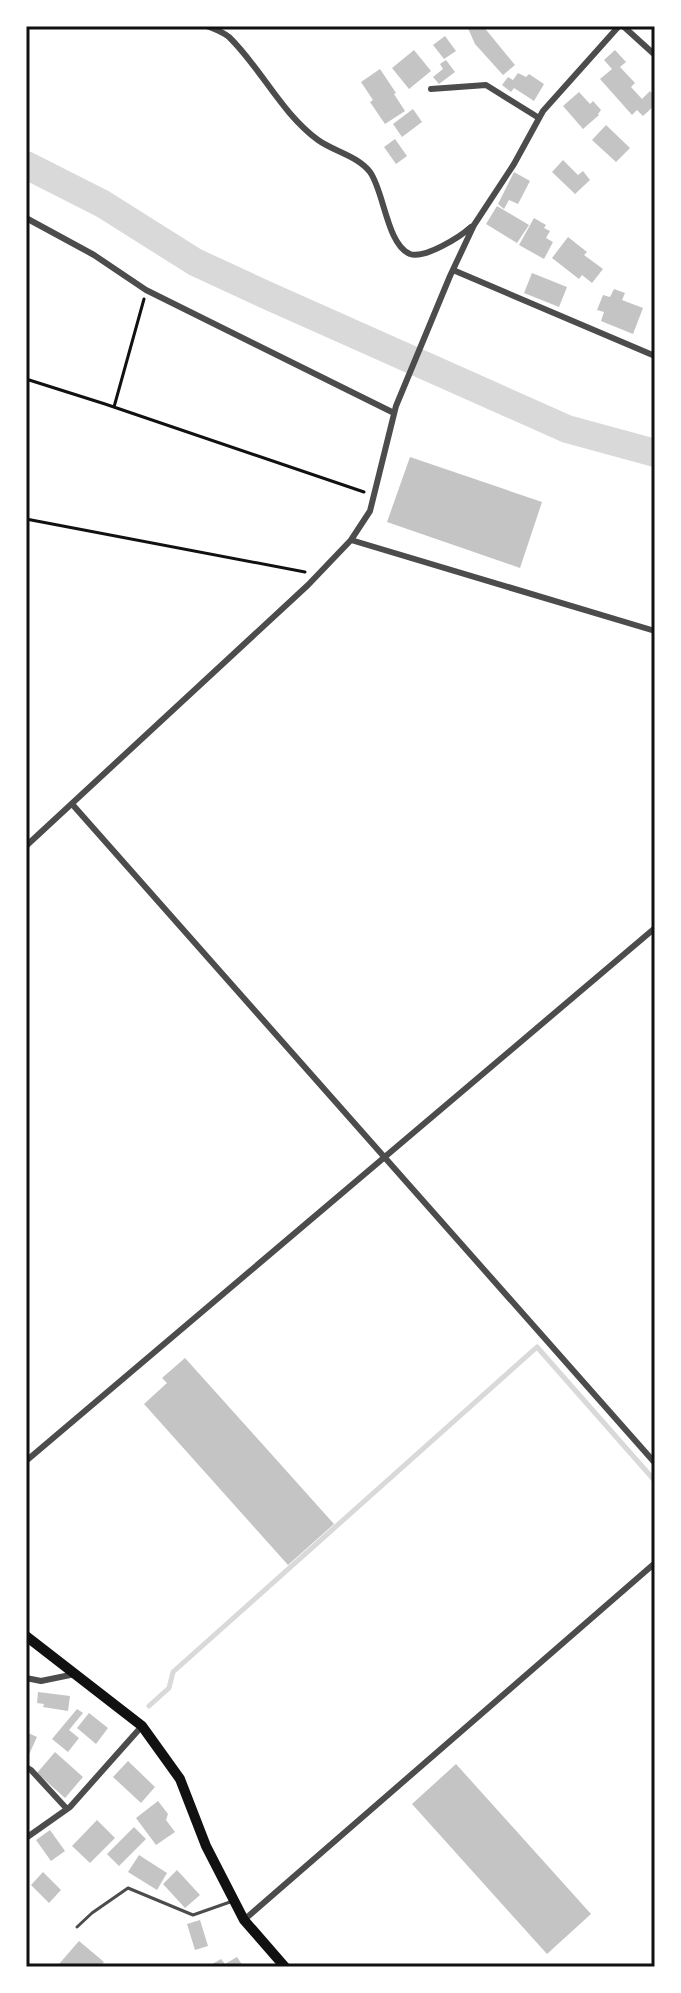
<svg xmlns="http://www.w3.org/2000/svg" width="681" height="1993" viewBox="0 0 681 1993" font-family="'Work Sans',sans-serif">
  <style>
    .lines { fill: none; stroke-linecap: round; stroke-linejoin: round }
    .stream { stroke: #d9d9d9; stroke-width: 5 }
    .river { stroke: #d9d9d9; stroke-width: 28 }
    .building { fill: #c4c4c4 }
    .path { stroke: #111; stroke-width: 3 }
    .service { stroke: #4c4c4c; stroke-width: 3 }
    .minor { stroke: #4c4c4c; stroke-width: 6 }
    .primary { stroke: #111; stroke-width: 10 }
    .neatline { fill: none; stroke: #111; stroke-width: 3 }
  </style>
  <rect width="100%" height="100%" fill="#fff"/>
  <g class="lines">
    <path class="stream" d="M 149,1706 L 169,1688 L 173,1672 L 537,1347 L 655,1481"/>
    <path class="river" d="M 26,165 L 103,204 L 195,262 L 264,294 L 567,429 L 655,453"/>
  </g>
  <path class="building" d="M 467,26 L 483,26 L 515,65 L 503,75 L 475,44 Z
    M 445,36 L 456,51 L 444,59 L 433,45 Z
    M 414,50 L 431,71 L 409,89 L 392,68 Z
    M 615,50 L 626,62 L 620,67 L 635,83 L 631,87 L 642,99 L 650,91 L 655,96 L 655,105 L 643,116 L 637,110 L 632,115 L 600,79 L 612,69 L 604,60 Z
    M 446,60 L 455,72 L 439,84 L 433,77 L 443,69 L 440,64 Z
    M 380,69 L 396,93 L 394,94 L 405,111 L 385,124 L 370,102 L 373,100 L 361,82 Z
    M 518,73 L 526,77 L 529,74 L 544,84 L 534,101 L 514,88 L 511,92 L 502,85 L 508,77 L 513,80 Z
    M 579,92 L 590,104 L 593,101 L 601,110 L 598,114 L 599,115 L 583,129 L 563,106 Z
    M 413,109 L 422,122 L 402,137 L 393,124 Z
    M 606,125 L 630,148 L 616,162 L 592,140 Z
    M 395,139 L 407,156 L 396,164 L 384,147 Z
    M 563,160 L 578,175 L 583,171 L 590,180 L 575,194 L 552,172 Z
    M 514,172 L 530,181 L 518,204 L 509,200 L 504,209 L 498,204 Z
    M 497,206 L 529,225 L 517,243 L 486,224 Z
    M 534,218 L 546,225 L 544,228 L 550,231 L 546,238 L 553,242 L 544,259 L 519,245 Z
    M 568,237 L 587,252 L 584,255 L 603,269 L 592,283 L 582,275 L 579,279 L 552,258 Z
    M 532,273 L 567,287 L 559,307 L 524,293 Z
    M 614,289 L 625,293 L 622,300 L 643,308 L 633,334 L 601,321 L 604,312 L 597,310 L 603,295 L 610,297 Z
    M 410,457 L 542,502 L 520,568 L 387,522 Z
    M 185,1358 L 334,1524 L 288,1565 L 144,1404 L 167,1383 L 162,1378 Z
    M 38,1692 L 70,1696 L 68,1711 L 43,1707 L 44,1704 L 37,1703 Z
    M 77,1709 L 83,1713 L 69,1730 L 79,1738 L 68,1752 L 52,1739 Z
    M 89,1713 L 108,1728 L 96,1744 L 77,1728 Z
    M 26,1732 L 37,1737 L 26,1761 Z
    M 55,1752 L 83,1777 L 65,1798 L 37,1773 Z
    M 128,1761 L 155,1787 L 141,1803 L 113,1777 Z
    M 456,1764 L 591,1914 L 547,1954 L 412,1804 Z
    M 158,1801 L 168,1814 L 166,1820 L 175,1832 L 156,1845 L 136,1818 Z
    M 97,1820 L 115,1838 L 90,1863 L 72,1846 Z
    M 134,1827 L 146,1839 L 119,1866 L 107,1854 Z
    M 50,1830 L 65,1851 L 51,1861 L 36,1840 Z
    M 139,1855 L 167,1873 L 157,1890 L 128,1872 Z
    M 177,1870 L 200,1895 L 185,1908 L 163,1884 Z
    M 43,1872 L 61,1890 L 49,1903 L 31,1885 Z
    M 200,1920 L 208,1946 L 195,1950 L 187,1924 Z
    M 79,1941 L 104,1962 L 100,1967 L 83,1967 L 81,1965 L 79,1967 L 63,1967 L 59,1964 Z
    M 237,1957 L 243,1966 L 241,1967 L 207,1967 L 221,1959 L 225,1964 Z"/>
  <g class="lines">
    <path class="path" d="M 26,379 L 105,404 L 364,492
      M 114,407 L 144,299
      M 26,519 L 305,572"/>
    <path class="service" d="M 77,1927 L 92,1913 L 128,1888 L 193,1915 L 230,1902"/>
    <path class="minor" d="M 207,26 C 214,29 223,32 229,37 C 261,68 281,113 318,140 C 333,151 358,156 370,172 C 384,191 387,245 410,254 C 425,259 460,237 471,227
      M 623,26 L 655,55
      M 431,89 L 486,85 L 539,118
      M 26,218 L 94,255 L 146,290 L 394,413
      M 453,270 L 655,356
      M 351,540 L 655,631
      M 72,804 L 655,1463
      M 26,846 L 308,585 L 351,540 L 370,511 L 396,406 L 450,276 L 474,225 L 514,164 L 543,111 L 619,26
      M 26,1461 L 655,928
      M 26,1678 L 41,1681 L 75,1674
      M 26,1767 L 31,1770 L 67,1809
      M 26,1838 L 70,1807 L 142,1726
      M 244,1920 L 655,1563"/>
    <path class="primary" d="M 26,1636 L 142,1726 L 180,1779 L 206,1846 L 244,1920 L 285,1967"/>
  </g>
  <rect width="681" height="1993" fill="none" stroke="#ffffff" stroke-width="56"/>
  <rect x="28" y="28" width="625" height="1937" class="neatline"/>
</svg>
